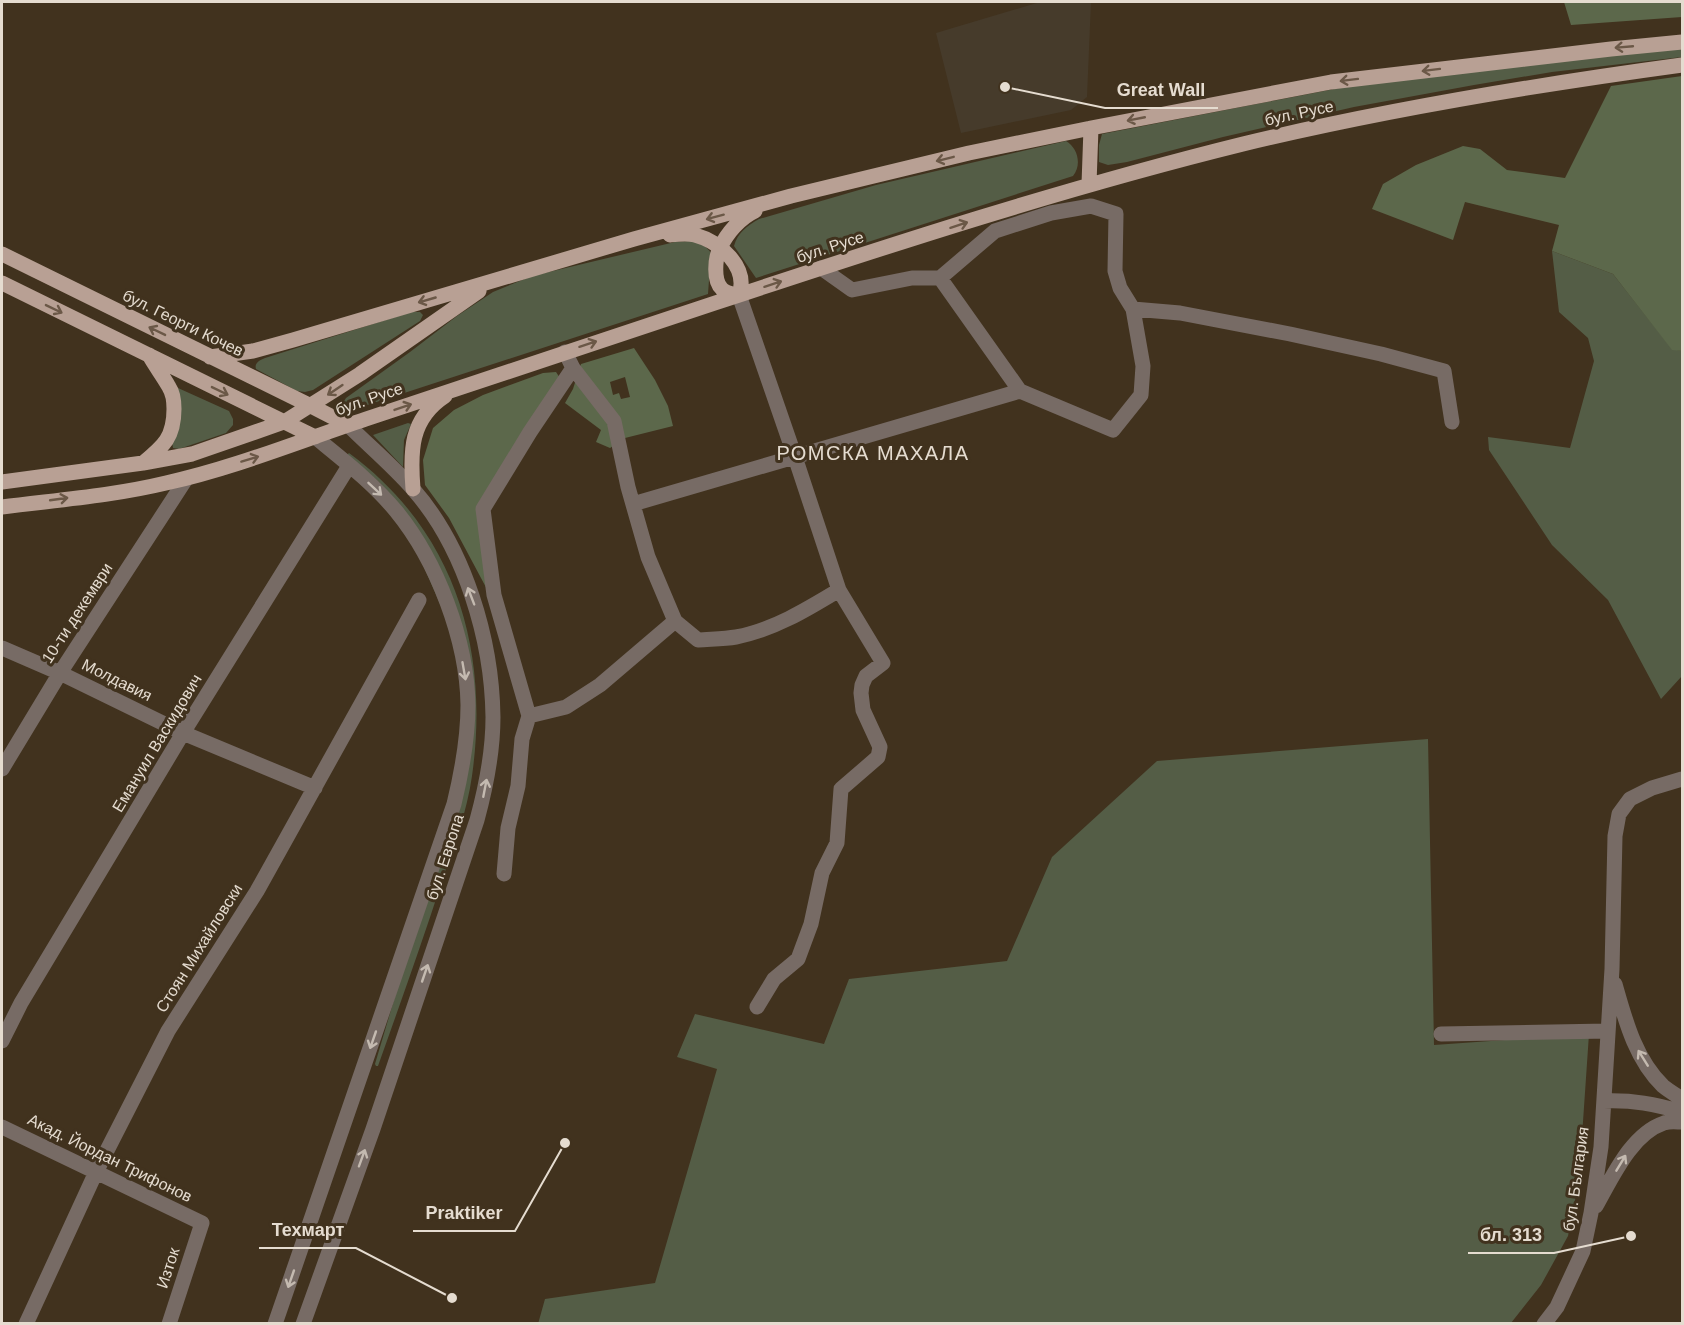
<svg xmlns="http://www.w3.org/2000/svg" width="1684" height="1325" viewBox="0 0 1684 1325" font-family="Arial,sans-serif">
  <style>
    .commercial { fill: #463b2b }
    .green { fill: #545d46 }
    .forest { fill: #5c684b; fill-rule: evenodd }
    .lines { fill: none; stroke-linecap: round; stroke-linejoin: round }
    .minor { stroke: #776b65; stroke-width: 15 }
    .major { stroke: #b8a094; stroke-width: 15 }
    .oneway { stroke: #6b5847 }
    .oneway2 { stroke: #c4bab0 }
    .labels { text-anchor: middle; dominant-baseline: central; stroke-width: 6; stroke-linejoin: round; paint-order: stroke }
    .street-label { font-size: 16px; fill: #e5dcd0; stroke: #41321e }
    .quarter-label { font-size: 20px; letter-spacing: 1.5px; fill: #e5dcd0; stroke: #41321e }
    .leader { fill: none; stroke: #e5dcd0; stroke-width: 2 }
    .callout-dot { fill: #e5dcd0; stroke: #41321e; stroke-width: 2 }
    .callout-label { font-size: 18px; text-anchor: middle; font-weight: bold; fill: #e5dcd0; stroke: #41321e; stroke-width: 6; stroke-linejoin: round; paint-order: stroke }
  </style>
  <rect width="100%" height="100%" fill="#41321e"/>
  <path class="commercial" d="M 1040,2 L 1091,2 L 1087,97 L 1071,110 L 961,133 L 936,33 Z"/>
  <path class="green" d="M 1682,47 L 1682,57 L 1552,72 L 1474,85 L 1354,107 L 1223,137 L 1127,162 L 1108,165 L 1099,162 L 1099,145 L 1102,134 L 1355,85 Z
    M 1066,141 C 1078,148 1082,165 1073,176 L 756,278 L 734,246 C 738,232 747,226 759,219 L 876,185 Z
    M 690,241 C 698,242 706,245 711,253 L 708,294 L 349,411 L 345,412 L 342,409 L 341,406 L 346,398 L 410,352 L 457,316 L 493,292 L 532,276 L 675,242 Z
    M 1552,251 L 1613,274 L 1672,349 L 1682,351 L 1682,676 L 1661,699 L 1608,600 L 1552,545 L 1489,450 L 1488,437 L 1570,448 L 1594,361 L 1588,338 L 1559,312 Z
    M 411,312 L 420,312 L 423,315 L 420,321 L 313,390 L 305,392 L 297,391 L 256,369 C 254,363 260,360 265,358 Z
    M 178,388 L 229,411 L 233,419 L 233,425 L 226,433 L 179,449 L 173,448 L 172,442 Z
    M 408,423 L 411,424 L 404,440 L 403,467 L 373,435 Z
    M 349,453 C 455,531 490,649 472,776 C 467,811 454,847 442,881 C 422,943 400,1004 378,1066 L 376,1066 L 375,1064 L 402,973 L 453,824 L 466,664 L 395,500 L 379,482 L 347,455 Z
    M 1428,739 L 1434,1045 L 1589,1034 L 1579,1180 L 1568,1236 L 1541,1285 L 1511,1323 L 538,1324 L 545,1299 L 655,1283 L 717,1069 L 677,1057 L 695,1014 L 824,1044 L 849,979 L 1007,961 L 1052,857 L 1157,761 Z"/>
  <path class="forest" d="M 1564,2 L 1682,2 L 1682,17 L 1571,25 Z
    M 1682,76 L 1682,351 L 1672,350 L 1613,274 L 1552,251 L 1559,225 L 1465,202 L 1453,240 L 1372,209 L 1383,184 L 1416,165 L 1463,146 L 1480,149 L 1507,170 L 1565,178 L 1611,86 Z
    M 634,348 L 655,380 L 668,406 L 673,426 L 625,438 L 610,448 L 596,442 L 601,430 L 565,403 L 573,389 L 581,364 ZM 625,377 L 630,397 L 621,399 L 619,393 L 613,395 L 610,382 Z
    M 556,372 L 560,378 L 479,502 L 489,593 L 449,518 L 425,485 L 423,460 L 433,428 L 454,410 L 483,395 L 543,373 Z"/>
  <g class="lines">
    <path class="minor" d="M 821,268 L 852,290 L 912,278 L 940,278 L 995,231 L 1051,213 L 1091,206 L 1116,214 L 1115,271 L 1120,288 L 1133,309 L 1180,313 L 1290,334 L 1381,354 L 1444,371 L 1452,422
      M 940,278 L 1020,391 L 1113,430 L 1141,395 L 1143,366 L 1133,309
      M 739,295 L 795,457 L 839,590 L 883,663 L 866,676 L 862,685 L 861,693 L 863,710 L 880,747 L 878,757 L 841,789 L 837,843 L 822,873 L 811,924 L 798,959 L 774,979 L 757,1007
      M 565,352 L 573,368 L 614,421 L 628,487 L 648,557 L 675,621 L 698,640 C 710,639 724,639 736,637 C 773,630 806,610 839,590
      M 633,504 L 1020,391
      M 2,648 L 60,673 L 183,733 L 315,788
      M 529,716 L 494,595 L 483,509 L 530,432 L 573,368
      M 2,769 L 60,673 L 186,479
      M 504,874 L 508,828 L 518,786 L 522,739 L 529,716 L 566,707 L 600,685 L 675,621
      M 1615,984 C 1625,1019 1635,1059 1663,1086 C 1669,1091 1676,1095 1682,1099
      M 1441,1034 L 1608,1031
      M 2,1041 L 21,1003 L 183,733 L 349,466
      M 1604,1101 C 1633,1100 1655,1104 1682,1112
      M 2,1127 L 202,1223 L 169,1324
      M 1596,1206 C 1612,1178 1631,1134 1664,1123 C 1669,1121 1677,1122 1682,1122
      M 26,1324 L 96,1172 L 168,1031 L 257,891 L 419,600
      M 275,1324 L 454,804 C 462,771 468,739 468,705 C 467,640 437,561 396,511 C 373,483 343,460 315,437
      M 303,1324 L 373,1129 L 477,820 C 486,787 493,752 493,717 C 492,640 465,548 413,489 C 393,466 369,446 348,425
      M 1544,1324 L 1557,1307 L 1583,1251 L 1591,1213 L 1601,1147 L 1612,969 L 1615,836 L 1619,814 L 1630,799 L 1652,788 L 1682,779"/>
    <path class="major" d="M 1089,184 L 1091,128
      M 670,235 C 679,234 687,233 695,235 C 720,242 749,267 739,295 C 733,294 726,294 722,289 C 713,281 715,258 720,248 C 727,233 740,218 755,211
      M 2,254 L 311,406 L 348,425
      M 2,283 L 315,437
      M 210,357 L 253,351 L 293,340 L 634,239 L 791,196 L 969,153 L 1091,128 L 1331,82 L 1611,49 L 1682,42
      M 143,463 C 164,446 174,437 174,409 C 174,401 173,393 169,387 C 163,376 155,366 149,355
      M 2,482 L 143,463 L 192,454 L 284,422 L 360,374 L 479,291
      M 413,489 C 410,451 410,419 445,396
      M 2,507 C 56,500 112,496 166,483 C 234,468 300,441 366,419 C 482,380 598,341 715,303 C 890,245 1065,188 1243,144 C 1388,109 1535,85 1682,65"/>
  </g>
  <defs><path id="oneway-shaft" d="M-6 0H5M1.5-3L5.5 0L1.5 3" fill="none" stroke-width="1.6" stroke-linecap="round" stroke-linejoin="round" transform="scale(1.5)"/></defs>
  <g class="oneway">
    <use href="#oneway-shaft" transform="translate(1624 47) rotate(175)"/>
    <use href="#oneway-shaft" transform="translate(1431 70) rotate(173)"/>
    <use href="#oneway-shaft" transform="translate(1349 80) rotate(173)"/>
    <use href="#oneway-shaft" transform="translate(1136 119) rotate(169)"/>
    <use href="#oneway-shaft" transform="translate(945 159) rotate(166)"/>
    <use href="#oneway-shaft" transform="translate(715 217) rotate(165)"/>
    <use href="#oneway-shaft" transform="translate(959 225) rotate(-18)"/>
    <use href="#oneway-shaft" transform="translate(773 284) rotate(-18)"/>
    <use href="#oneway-shaft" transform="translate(427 300) rotate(164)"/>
    <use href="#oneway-shaft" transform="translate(54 309) rotate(26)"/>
    <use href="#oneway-shaft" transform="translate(157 331) rotate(-154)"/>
    <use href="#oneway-shaft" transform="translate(588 344) rotate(-18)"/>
    <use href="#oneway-shaft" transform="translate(335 390) rotate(146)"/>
    <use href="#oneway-shaft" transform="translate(220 391) rotate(26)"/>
    <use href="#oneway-shaft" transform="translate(403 407) rotate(-19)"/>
    <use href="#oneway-shaft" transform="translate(250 459) rotate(-17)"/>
    <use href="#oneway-shaft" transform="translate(59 499) rotate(-8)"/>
  </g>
  <g class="oneway2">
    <use href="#oneway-shaft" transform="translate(375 489) rotate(43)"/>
    <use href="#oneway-shaft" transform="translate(471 596) rotate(-111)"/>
    <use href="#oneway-shaft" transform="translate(464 671) rotate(80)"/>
    <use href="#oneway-shaft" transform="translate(485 788) rotate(-79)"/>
    <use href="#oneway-shaft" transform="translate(425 973) rotate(-71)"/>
    <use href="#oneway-shaft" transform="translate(373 1040) rotate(109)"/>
    <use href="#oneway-shaft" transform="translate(1643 1058) rotate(-122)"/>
    <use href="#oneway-shaft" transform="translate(362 1158) rotate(-70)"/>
    <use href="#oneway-shaft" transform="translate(1621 1163) rotate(-59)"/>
    <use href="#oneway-shaft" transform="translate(291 1279) rotate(109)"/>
  </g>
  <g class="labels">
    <g class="street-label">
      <text transform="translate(1299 113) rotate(-12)">бул. Русе</text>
      <text transform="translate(830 247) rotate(-18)">бул. Русе</text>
      <text transform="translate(183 323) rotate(26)">бул. Георги Кочев</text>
      <text transform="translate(369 399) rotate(-19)">бул. Русе</text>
      <text transform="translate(77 613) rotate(-57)">10-ти декември</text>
      <text transform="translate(117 680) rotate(26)">Молдавия</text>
      <text transform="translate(157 743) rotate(-59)">Емануил Васкидович</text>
      <text transform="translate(445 857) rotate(-72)">бул. Европа</text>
      <text transform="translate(199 948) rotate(-58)">Стоян Михайловски</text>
      <text transform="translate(110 1158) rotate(26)">Акад. Йордан Трифонов</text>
      <text transform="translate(1576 1179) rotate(-82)">бул. България</text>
      <text transform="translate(168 1268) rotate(-72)">Изток</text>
    </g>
    <g class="quarter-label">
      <text x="873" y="453">РОМСКА МАХАЛА</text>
    </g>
  </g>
  <path class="leader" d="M1005 87L1105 108H1218M565 1143L515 1231H413M452 1298L356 1248H259M1631 1236L1554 1253H1468"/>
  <g class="callout-dot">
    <circle cx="1005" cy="87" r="6"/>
    <circle cx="565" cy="1143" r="6"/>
    <circle cx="452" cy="1298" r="6"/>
    <circle cx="1631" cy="1236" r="6"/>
  </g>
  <g class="callout-label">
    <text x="1161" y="96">Great Wall</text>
    <text x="464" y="1219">Praktiker</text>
    <text x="308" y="1236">Техмарт</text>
    <text x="1511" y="1241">бл. 313</text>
  </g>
  <rect width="1684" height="1325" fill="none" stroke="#e5dcd0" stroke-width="6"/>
</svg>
